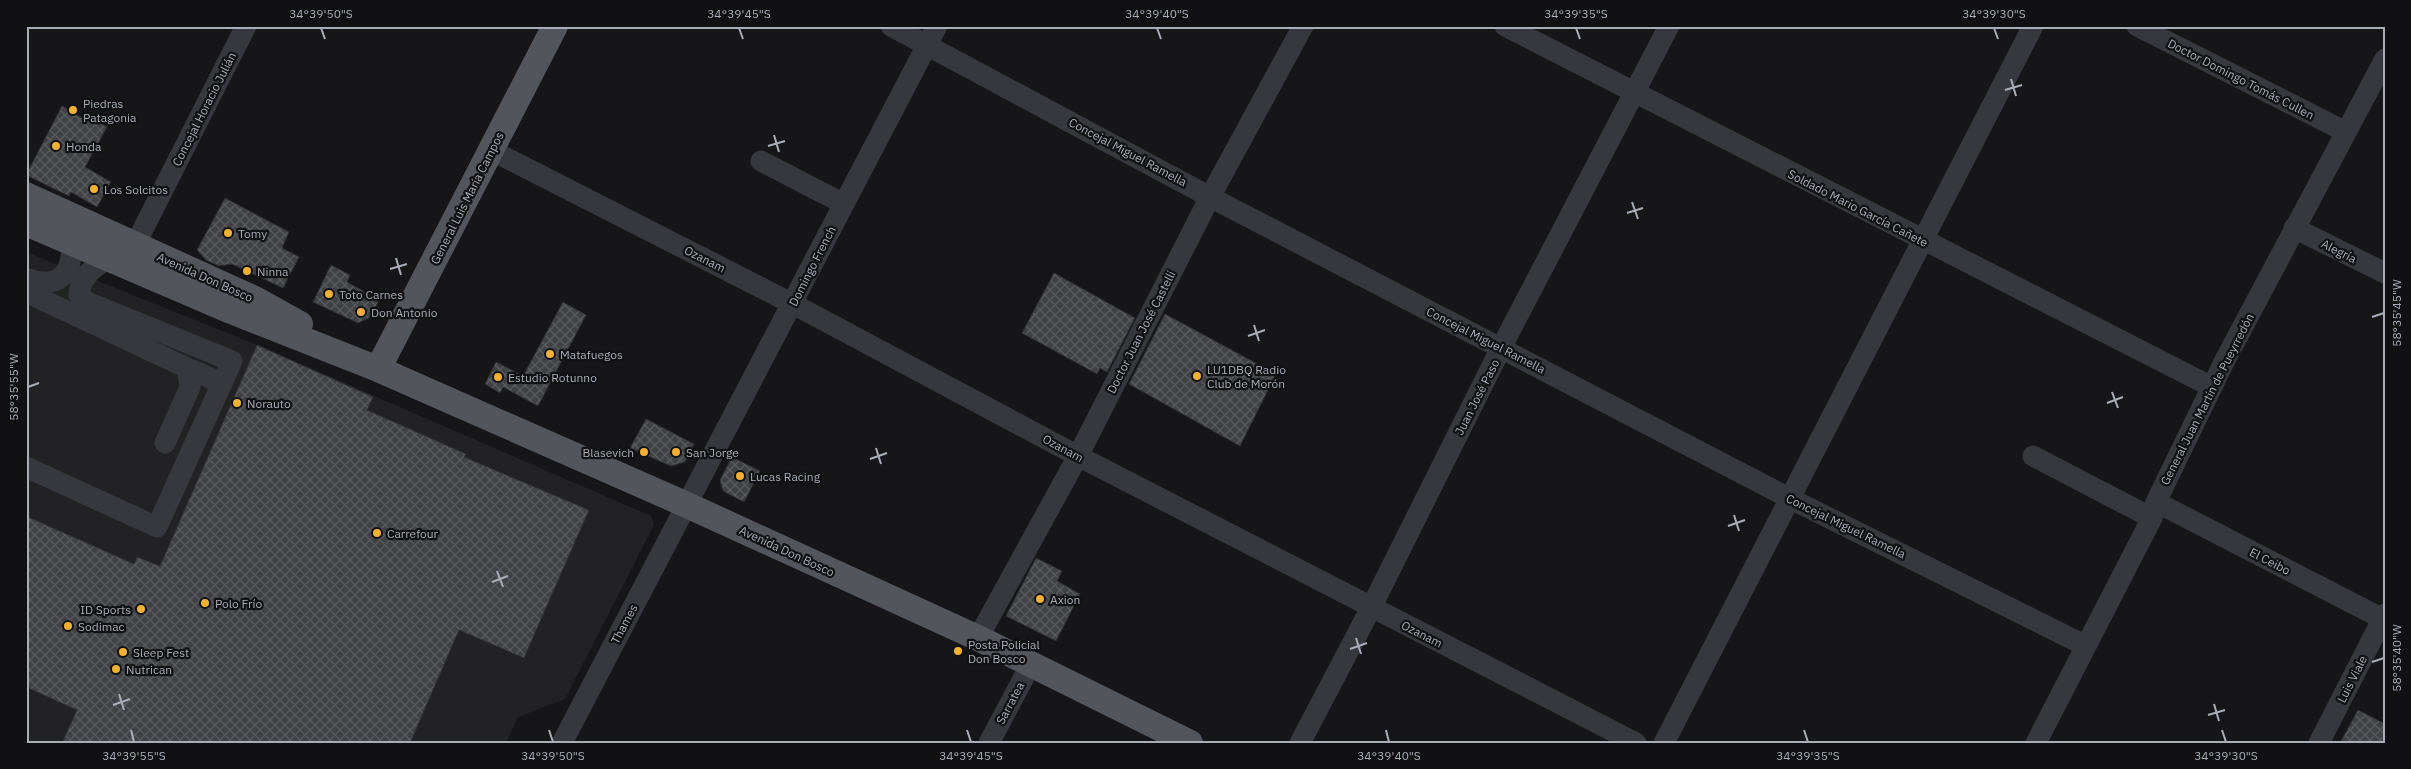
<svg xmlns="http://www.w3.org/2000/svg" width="2411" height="769" viewBox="0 0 2411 769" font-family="'IBM Plex Sans',sans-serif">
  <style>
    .built { fill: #222225 }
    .grass { fill: #1e261f }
    .building { fill: url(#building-cross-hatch); stroke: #303034 }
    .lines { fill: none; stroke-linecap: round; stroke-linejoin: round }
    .minor { stroke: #37383d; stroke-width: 21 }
    .major { stroke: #53555c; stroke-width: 26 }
    .ticks { fill: none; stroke: #a8adb8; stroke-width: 2 }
    .poi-dot { fill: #f2b134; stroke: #111113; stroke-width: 2 }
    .labels { text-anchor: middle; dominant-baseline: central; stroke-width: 4.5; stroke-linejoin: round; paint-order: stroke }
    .street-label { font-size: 12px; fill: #a8adb8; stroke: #111113 }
    .poi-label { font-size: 12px; fill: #a8adb8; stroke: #111113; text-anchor: start }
    .neatline { fill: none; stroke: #a8adb8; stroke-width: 2 }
    .ticks-label { font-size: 12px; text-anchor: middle; fill: #a8adb8 }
  </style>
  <defs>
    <pattern id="building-cross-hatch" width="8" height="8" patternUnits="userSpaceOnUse" patternTransform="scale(1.25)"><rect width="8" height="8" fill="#404145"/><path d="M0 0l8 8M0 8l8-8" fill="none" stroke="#595a5e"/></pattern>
  </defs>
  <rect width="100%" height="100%" fill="#161618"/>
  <path class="built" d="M 26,252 L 257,345 L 651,516 L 654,525 L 565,699 L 518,717 L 506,743 L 26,743 Z"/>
  <path class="grass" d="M 69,277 L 79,307 L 48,292 L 62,288 Z"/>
  <path class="building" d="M 62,106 L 84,119 L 86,113 L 107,127 L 85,167 L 111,182 L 97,207 L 71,192 L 69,196 L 26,175 Z
    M 225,198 L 289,232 L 282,248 L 299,257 L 283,288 L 232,264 L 219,266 L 206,260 L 197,250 Z
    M 331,265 L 350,275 L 347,282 L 379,300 L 371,317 L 358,323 L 313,302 Z
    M 1054,273 L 1135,318 L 1107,372 L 1100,368 L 1097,374 L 1022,333 Z
    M 563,302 L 586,315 L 538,406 L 503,387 L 500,393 L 485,384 L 496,362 L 523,376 Z
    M 1165,314 L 1276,374 L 1240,446 L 1129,384 Z
    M 257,345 L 373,397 L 367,410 L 466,454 L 464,457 L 589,510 L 524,658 L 459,630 L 410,743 L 62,743 L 77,710 L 26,687 L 26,516 L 134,564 L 137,557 L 160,566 Z
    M 646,419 L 694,444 L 685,462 L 671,466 L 630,448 Z
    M 732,457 L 760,471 L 744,502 L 723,491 L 720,480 Z
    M 1036,558 L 1062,571 L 1057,581 L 1080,594 L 1056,641 L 1006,616 Z
    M 2358,710 L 2385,724 L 2385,743 L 2340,743 Z"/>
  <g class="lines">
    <path class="minor" d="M 891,26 L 1210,197 L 1791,499 L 2086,646
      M 1505,26 L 2212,387
      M 2137,26 L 2346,132
      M 491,150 L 793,304 L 1078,456 L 1636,743
      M 761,161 L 844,204
      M 2294,228 L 2385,273
      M 26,278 C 58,290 74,275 71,242
      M 26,292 L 187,368 L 190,387 L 165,443
      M 187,368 L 222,383
      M 2033,456 L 2152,518
      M 26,467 L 157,527 L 232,361 L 87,302 L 79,295 C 80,268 114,256 135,245 L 246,26
      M 2156,502 L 2385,620
      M 978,638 L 1078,456 L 1210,197 L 1303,26
      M 562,743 L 937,26
      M 989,743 L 1031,664
      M 1300,743 L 1371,608 L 1501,348 L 1669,26
      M 1664,743 L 2033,26
      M 2036,743 L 2152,518 L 2156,502 L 2224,362 L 2385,59
      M 2319,743 L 2385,614"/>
    <path class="major" d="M 26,195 L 257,300 L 300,324
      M 26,223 L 231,311 L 378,369 L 687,505 L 978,638 L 1190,743
      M 378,369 L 555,26"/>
  </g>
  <path class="ticks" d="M 321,28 L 325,39M 739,28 L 743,39M 1157,28 L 1161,39M 1576,28 L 1580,39M 1994,28 L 1998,39M 2011,79 L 2016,96M 2005,90 L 2022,85M 774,135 L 779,152M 768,146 L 785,141M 1632,202 L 1638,219M 1627,213 L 1643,208M 396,258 L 401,275M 390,269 L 407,264M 2372,317 L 2384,313M 1254,325 L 1259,341M 1248,336 L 1265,330M 28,387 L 39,383M 2112,392 L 2118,408M 2107,403 L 2123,397M 876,448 L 881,464M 870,459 L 887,453M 1734,515 L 1739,531M 1728,526 L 1745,520M 497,571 L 503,587M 492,582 L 508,576M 1356,638 L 1361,654M 1350,649 L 1367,643M 2372,662 L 2384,658M 119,694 L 124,710M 2214,704 L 2219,721M 113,705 L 130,699M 2208,715 L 2225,710M 131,730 L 134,742M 549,730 L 553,742M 967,730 L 971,742M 1386,730 L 1389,742M 1804,730 L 1808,742M 2222,730 L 2226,742"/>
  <g class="poi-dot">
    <circle cx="73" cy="110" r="5"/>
    <circle cx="56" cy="146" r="5"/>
    <circle cx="94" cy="189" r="5"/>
    <circle cx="228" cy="233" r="5"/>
    <circle cx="247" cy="271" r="5"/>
    <circle cx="329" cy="294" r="5"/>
    <circle cx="361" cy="312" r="5"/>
    <circle cx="550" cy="354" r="5"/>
    <circle cx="1197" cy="376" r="5"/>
    <circle cx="498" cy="377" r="5"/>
    <circle cx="237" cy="403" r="5"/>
    <circle cx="644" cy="452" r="5"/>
    <circle cx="676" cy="452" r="5"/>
    <circle cx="740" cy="476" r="5"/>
    <circle cx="377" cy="533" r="5"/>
    <circle cx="1040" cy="599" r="5"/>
    <circle cx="205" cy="603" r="5"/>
    <circle cx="141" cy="609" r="5"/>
    <circle cx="68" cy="626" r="5"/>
    <circle cx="958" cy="651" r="5"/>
    <circle cx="123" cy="652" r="5"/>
    <circle cx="116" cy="669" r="5"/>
  </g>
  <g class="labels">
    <g class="street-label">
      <text transform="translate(2241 79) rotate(27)">Doctor Domingo Tomás Cullen</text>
      <text transform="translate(204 109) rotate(-63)">Concejal Horacio Julián</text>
      <text transform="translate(1128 152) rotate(28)">Concejal Miguel Ramella</text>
      <text transform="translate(467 198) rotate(-63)">General Luis María Campos</text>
      <text transform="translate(1858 208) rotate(27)">Soldado Mario García Cañete</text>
      <text transform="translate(2339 251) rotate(27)">Alegría</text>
      <text transform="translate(705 259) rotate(27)">Ozanam</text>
      <text transform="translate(812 266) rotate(-63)">Domingo French</text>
      <text transform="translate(205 277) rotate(24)">Avenida Don Bosco</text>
      <text transform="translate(1141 332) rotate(-63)">Doctor Juan José Castelli</text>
      <text transform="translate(1486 340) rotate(27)">Concejal Miguel Ramella</text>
      <text transform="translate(1477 397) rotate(-63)">Juan José Paso</text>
      <text transform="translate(2207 399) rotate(-63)">General Juan Martín de Pueyrredón</text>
      <text transform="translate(1063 448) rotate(28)">Ozanam</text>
      <text transform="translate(1846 526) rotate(26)">Concejal Miguel Ramella</text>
      <text transform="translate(787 551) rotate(25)">Avenida Don Bosco</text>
      <text transform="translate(2270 561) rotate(27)">El Ceibo</text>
      <text transform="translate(624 624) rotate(-62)">Thames</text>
      <text transform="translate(1422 634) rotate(27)">Ozanam</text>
      <text transform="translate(2352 679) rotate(-63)">Luis Viale</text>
      <text transform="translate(1010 703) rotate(-62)">Sarratea</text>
    </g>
    <g class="poi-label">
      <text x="83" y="103">Piedras<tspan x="83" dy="14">Patagonia</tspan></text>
      <text x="66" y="146">Honda</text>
      <text x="104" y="189">Los Solcitos</text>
      <text x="238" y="233">Tomy</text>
      <text x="257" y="271">Ninna</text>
      <text x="339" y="294">Toto Carnes</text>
      <text x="371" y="312">Don Antonio</text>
      <text x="560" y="354">Matafuegos</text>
      <text x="1207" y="369">LU1DBQ Radio<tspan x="1207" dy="14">Club de Morón</tspan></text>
      <text x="508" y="377">Estudio Rotunno</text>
      <text x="247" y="403">Norauto</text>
      <text x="634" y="452" text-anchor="end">Blasevich</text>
      <text x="686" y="452">San Jorge</text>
      <text x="750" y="476">Lucas Racing</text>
      <text x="387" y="533">Carrefour</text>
      <text x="1050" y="599">Axion</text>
      <text x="215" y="603">Polo Frío</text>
      <text x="131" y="609" text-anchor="end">ID Sports</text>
      <text x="78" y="626">Sodimac</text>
      <text x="968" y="644">Posta Policial<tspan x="968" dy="14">Don Bosco</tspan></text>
      <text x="133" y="652">Sleep Fest</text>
      <text x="126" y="669">Nutrican</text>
    </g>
  </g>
  <rect width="2411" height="769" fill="none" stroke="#111113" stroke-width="55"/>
  <rect x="28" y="28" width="2356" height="714" class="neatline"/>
  <g class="ticks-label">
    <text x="321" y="18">34°39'50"S</text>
    <text x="739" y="18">34°39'45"S</text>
    <text x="1157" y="18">34°39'40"S</text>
    <text x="1576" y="18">34°39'35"S</text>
    <text x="1994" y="18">34°39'30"S</text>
    <text transform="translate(2397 313) rotate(-90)" y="4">58°35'45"W</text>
    <text transform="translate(14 387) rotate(-90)" y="4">58°35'55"W</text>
    <text transform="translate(2397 658) rotate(-90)" y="4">58°35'40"W</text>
    <text x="134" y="760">34°39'55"S</text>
    <text x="553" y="760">34°39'50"S</text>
    <text x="971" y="760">34°39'45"S</text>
    <text x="1389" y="760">34°39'40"S</text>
    <text x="1808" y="760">34°39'35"S</text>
    <text x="2226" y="760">34°39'30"S</text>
  </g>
</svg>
